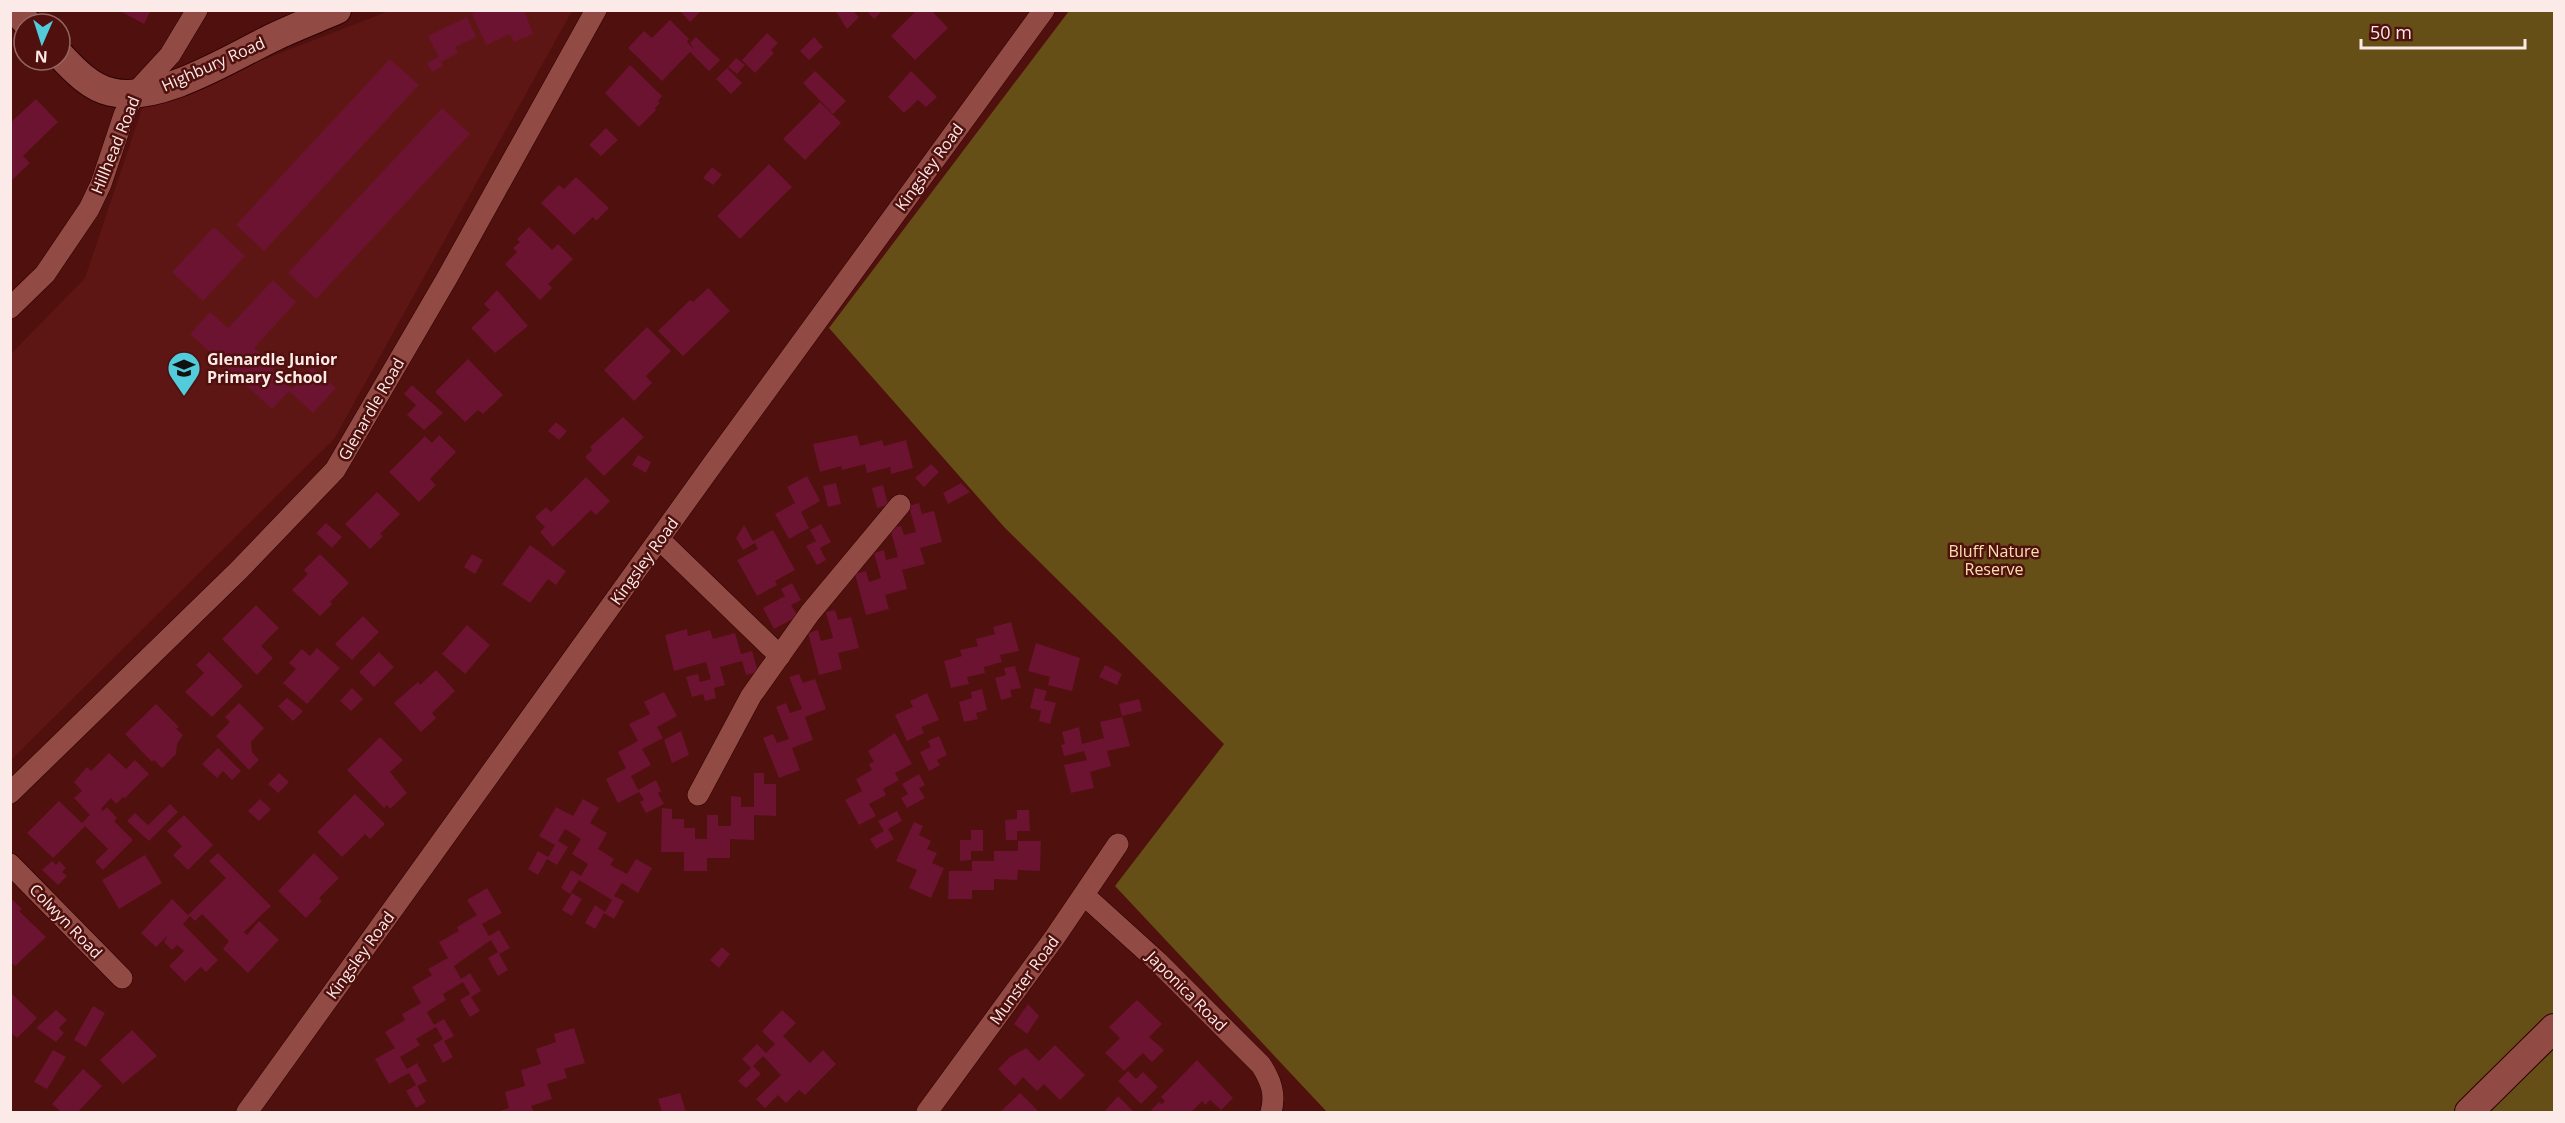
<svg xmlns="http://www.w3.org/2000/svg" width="2565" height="1123" viewBox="0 0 2565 1123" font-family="'Open Sans',sans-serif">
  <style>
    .built { fill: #5e1615 }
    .green { fill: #654f17 }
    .building { fill: #6b1331 }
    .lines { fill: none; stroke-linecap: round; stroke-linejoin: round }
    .street-casing { stroke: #2d0001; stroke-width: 22 }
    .secondary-casing { stroke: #2d0001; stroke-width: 30 }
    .street { stroke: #914b44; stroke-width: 21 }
    .secondary { stroke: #914b44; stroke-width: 28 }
    .labels { text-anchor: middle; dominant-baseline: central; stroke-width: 5; stroke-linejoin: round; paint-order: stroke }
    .street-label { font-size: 16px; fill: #fbeae7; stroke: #50100e }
    .poi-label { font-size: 16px; font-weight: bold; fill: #fbeae7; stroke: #50100e; text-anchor: start }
    .park-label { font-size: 16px; fill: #f9e1ac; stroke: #50100e }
  </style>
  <rect width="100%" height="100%" fill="#50100e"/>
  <path class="built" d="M 389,11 L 572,11 L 334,439 L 11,760 L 11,354 L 85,278 L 143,106 Z"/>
  <path class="green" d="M 1069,11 L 2554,11 L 2554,1112 L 1327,1112 L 1115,886 L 1224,744 L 1005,528 L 829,328 Z"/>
  <path class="building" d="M 123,10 L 151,10 L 144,24 L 122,12 Z
    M 479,10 L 524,10 L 533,34 L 514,42 L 510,34 L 486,45 L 472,14 Z
    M 679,10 L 702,10 L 690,22 Z
    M 835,10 L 852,10 L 859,17 L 847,29 Z
    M 866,10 L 883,10 L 874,19 Z
    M 917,10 L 931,10 L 948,28 L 915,60 L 891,36 Z
    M 467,17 L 476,37 L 455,47 L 458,53 L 441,62 L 443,66 L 432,72 L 427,63 L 439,57 L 428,36 Z
    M 670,20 L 689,39 L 687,42 L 694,49 L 690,43 L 696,37 L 720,60 L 709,71 L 690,52 L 662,81 L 628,48 L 644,31 L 652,38 Z
    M 767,33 L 778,43 L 771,50 L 774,53 L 755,73 L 742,60 Z
    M 814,37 L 823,47 L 809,60 L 800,51 Z
    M 736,58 L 745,65 L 737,74 L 728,67 Z
    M 390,59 L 419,85 L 264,251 L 236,225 Z
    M 630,65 L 662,96 L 658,101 L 660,103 L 655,108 L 656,110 L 639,127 L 605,93 Z
    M 727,68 L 742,83 L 731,94 L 716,79 Z
    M 815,71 L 846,101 L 833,114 L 803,83 Z
    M 911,71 L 937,97 L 926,107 L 918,100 L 904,113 L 888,97 Z
    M 36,99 L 58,122 L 23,156 L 30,163 L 10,182 L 10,123 Z
    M 820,102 L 841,123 L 805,160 L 783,139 Z
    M 442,108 L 470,134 L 316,299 L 288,273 Z
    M 606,128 L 618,140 L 601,156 L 589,145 Z
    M 769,164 L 792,187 L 740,239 L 717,216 Z
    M 712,167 L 722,175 L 713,185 L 703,178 Z
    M 576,177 L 609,208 L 596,221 L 593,217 L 574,235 L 541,203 L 559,185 L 564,189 Z
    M 214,227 L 245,256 L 203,301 L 172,272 Z
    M 529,227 L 552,250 L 558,244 L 573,259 L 548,284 L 552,288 L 540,300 L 505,264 L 517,252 L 513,248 L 520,242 L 517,239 Z
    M 273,280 L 296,302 L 254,348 L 276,367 L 272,370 L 292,389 L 312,367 L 336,388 L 313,413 L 289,391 L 272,409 L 190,334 L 210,312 L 228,328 Z
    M 708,288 L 730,311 L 683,356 L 658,331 L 690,300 L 693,302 Z
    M 497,290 L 528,326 L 495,353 L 471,328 L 490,310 L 484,304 Z
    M 647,327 L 671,351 L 646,376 L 652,383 L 634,401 L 604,370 Z
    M 468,359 L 503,395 L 483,414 L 478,410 L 465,422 L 435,392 Z
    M 412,385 L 443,413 L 424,430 L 407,415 L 416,405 L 404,394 Z
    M 623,417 L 644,437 L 604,476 L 585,457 L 592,450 L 590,447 Z
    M 556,422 L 567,431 L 559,440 L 548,431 Z
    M 439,435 L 456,452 L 430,479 L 436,485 L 419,502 L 389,472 L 425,436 L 432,443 Z
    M 857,435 L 860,446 L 882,440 L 884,446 L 906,440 L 913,468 L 891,474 L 890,467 L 867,473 L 865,464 L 842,470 L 841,466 L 820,472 L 813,444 Z
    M 638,455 L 651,462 L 646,473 L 632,465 Z
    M 931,464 L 939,472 L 924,487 L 915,478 Z
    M 807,476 L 820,501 L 801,512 L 809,528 L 789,539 L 775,514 L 795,503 L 787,487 Z
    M 586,477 L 610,501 L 596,515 L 591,510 L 553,547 L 540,532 L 545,527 L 535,517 L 546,507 L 551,512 Z
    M 836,483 L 841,504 L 828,507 L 823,486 Z
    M 961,483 L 970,492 L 948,504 L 943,493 Z
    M 883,485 L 888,505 L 877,508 L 872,488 Z
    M 377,492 L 400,514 L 380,534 L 383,536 L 370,549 L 345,524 Z
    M 919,503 L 922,514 L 934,511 L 942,542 L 920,548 L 925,564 L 902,570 L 907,589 L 885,595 L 889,609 L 866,615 L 855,574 L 866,571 L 869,582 L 881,578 L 874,553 L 884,550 L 886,560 L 898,557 L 890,528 L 901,526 L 904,535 L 916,532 L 909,506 Z
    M 326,523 L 342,537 L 332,548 L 316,533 Z
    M 821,524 L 831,542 L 820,548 L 826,560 L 817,565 L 806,546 L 816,541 L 810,530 Z
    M 744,525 L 753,541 L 773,530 L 795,570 L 775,581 L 777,585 L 757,596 L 737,560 L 758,549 L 755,543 L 743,550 L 736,538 Z
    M 530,545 L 566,571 L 556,585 L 548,579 L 530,603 L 502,584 Z
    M 320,554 L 349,583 L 330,602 L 332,604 L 320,616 L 292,590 L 308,574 L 304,570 Z
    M 472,554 L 483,560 L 475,574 L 464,567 Z
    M 792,583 L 801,600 L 791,605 L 798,616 L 774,629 L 763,608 L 785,596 L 781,589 Z
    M 256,605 L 279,628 L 261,646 L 273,658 L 257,675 L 222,639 Z
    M 835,610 L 838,620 L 851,617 L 859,648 L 838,653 L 842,669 L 819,675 L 808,633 L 818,630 L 821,641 L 833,638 L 826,612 Z
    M 363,616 L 379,632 L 352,660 L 335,644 Z
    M 1011,622 L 1019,651 L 1000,655 L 1002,662 L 984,667 L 985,673 L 967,677 L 969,684 L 951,688 L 944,661 L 962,656 L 960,650 L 978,646 L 976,639 L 995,634 L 993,627 Z
    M 467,625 L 490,645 L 465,674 L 442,654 Z
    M 687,629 L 688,636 L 710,630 L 713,639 L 735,633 L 741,654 L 752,651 L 758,672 L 746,675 L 742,661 L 720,667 L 725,685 L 714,688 L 716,698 L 705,701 L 703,694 L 692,697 L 686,677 L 698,674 L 700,682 L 711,679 L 706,662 L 674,671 L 665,635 Z
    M 1036,643 L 1080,658 L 1072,691 L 1048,685 L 1050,677 L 1028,671 Z
    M 317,648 L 340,668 L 307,704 L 283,683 L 296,669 L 289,663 L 302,649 L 310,656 Z
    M 209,652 L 243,686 L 212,717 L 185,692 L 204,673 L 196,665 Z
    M 379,652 L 394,667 L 374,687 L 359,672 Z
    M 1105,665 L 1122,674 L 1117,685 L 1099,677 Z
    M 1015,666 L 1021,688 L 1010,690 L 1012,697 L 1001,700 L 995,678 L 1006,675 L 1004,668 Z
    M 436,670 L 455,691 L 432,713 L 436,718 L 421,732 L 394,703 L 418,682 L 420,685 Z
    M 799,674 L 803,683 L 815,679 L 826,709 L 805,717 L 813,740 L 792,748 L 800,770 L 779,778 L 763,738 L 773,734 L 777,743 L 789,739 L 776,707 L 786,703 L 790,713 L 802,709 L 789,677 Z
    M 352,688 L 363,699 L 351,711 L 340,701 Z
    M 1035,688 L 1047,691 L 1044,700 L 1056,703 L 1050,724 L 1039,721 L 1041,711 L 1030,708 Z
    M 982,689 L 987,710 L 976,713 L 978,719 L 964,722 L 959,702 L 972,698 L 971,692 Z
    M 664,692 L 677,716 L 657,727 L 663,738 L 642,749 L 651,765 L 631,776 L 638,790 L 656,780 L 661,791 L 658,793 L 664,804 L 646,813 L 640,802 L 644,800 L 639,792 L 618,803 L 606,779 L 626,768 L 618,752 L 638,741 L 629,724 L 650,714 L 644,702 Z
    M 927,693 L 939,720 L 921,727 L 924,733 L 907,741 L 895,715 L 913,707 L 910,701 Z
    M 287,698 L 303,711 L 293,721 L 278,706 Z
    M 1139,699 L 1142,711 L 1122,716 L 1119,704 Z
    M 239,703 L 264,728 L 251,742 L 252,752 L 259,760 L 249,770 L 216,736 L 230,722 L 225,717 Z
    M 156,704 L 179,727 L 176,729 L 183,735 L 177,744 L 176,754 L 162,768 L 154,760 L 152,762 L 125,734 Z
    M 1122,717 L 1130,746 L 1107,751 L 1111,766 L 1090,772 L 1094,788 L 1071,793 L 1064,765 L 1087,760 L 1084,751 L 1064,756 L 1061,745 L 1065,744 L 1062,732 L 1079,727 L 1082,744 L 1104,738 L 1100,722 Z
    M 681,731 L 689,755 L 672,763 L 664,740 Z
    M 895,733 L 912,764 L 895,773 L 899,780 L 883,789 L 886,795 L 869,804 L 876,816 L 859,825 L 845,800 L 862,791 L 856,779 L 872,770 L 869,764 L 874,762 L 868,751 Z
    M 939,736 L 947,755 L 937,760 L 940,765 L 929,771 L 920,752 L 931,747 L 928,741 Z
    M 380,737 L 403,760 L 390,772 L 407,793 L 390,809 L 387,805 L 384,808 L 347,770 Z
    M 218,748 L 241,771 L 232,780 L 223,771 L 217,778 L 202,764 Z
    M 109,753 L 126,769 L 135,760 L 149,774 L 125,798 L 123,797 L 116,804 L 111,798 L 101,809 L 103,811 L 107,807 L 117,818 L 114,821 L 133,840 L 103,870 L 95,862 L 108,849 L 85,826 L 53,858 L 27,833 L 59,801 L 82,823 L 90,815 L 74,798 L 82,791 L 74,782 L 87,767 L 91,771 Z
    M 279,773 L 289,782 L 278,793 L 268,784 Z
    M 754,773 L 764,773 L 764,784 L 776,784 L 776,816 L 754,815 L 754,840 L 730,839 L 730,858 L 707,858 L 707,871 L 684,871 L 684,852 L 661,852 L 662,808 L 672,809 L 672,819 L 684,819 L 684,828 L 695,828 L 695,839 L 707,839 L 707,815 L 718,815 L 718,826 L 731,826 L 731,796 L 741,797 L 741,807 L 754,807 Z
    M 919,774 L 925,785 L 919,788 L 925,798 L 907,808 L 901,798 L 908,794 L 902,784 Z
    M 355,794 L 385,824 L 370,839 L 365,834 L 342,857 L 317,832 Z
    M 260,799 L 271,809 L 259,821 L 248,811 Z
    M 583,799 L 599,808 L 590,823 L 607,833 L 598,849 L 614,859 L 610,865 L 627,874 L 636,859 L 652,868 L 638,893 L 622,883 L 614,896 L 624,901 L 614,919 L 604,913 L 595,929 L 585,923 L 595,905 L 605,912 L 612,900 L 579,880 L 570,894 L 561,888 L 571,870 L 581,876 L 588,864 L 572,854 L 581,839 L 565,829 L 558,841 L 568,847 L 557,865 L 547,859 L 538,875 L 528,869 L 538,851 L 548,857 L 555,845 L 539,836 L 556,807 L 573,816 Z
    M 170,804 L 178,812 L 149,841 L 127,821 L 135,813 L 148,825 Z
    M 1017,810 L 1029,810 L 1030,831 L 1017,831 L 1017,840 L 1006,840 L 1005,820 L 1017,819 Z
    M 897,811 L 902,821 L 888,829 L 894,839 L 876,849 L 870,839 L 884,831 L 878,821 Z
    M 184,815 L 213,845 L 188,870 L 173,855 L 182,846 L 167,831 Z
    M 914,822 L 923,826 L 919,835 L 931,841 L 927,849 L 937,853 L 932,863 L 944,868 L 931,898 L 909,888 L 917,870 L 896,861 Z
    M 971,830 L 983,830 L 983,851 L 971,851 L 971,860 L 960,861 L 960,840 L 971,840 Z
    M 1018,841 L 1041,841 L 1040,871 L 1018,870 L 1017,880 L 994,879 L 994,890 L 972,890 L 972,899 L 948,899 L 949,871 L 972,871 L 972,861 L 994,861 L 994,851 L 1018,851 Z
    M 218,853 L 271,906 L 244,932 L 247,935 L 259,921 L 279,940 L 248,973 L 223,949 L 229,941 L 202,914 L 195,921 L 190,916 L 183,924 L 218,960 L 206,972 L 201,967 L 185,982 L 169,966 L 184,951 L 177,945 L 172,950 L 164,942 L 168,935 L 156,947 L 141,933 L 172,899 L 188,915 L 226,878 L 209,861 Z
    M 314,853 L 339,878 L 319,898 L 322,901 L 306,918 L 278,891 Z
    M 145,855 L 162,883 L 119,909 L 102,880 Z
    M 52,861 L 56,865 L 59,861 L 66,868 L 62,872 L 67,876 L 58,885 L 42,870 Z
    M 487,888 L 502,913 L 482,924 L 489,936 L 499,930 L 510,948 L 499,954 L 508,970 L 498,976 L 488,958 L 498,952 L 491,940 L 454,966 L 461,979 L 470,973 L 481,991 L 471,997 L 480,1011 L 470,1017 L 460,1000 L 470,994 L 463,982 L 443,994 L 446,1000 L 427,1012 L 434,1025 L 444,1019 L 454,1036 L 444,1041 L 453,1057 L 443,1063 L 433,1045 L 443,1039 L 436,1027 L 416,1039 L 420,1045 L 400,1057 L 407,1069 L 417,1063 L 427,1081 L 417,1086 L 426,1102 L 416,1108 L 406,1091 L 416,1085 L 409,1073 L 389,1084 L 375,1059 L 395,1048 L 385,1032 L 405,1020 L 402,1014 L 421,1003 L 412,987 L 432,975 L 428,969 L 448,958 L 439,942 L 459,931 L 457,927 L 477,915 L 467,900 Z
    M 572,893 L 582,899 L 572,916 L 562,910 Z
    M 13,900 L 22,909 L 19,911 L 46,937 L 15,966 L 10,962 L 10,902 Z
    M 722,947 L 730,954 L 719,968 L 710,960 Z
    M 10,992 L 37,1018 L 17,1038 L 10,1032 Z
    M 1137,1000 L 1162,1024 L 1149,1037 L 1164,1050 L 1152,1062 L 1143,1053 L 1124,1071 L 1105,1053 L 1120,1038 L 1109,1027 Z
    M 1028,1004 L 1039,1016 L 1027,1034 L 1014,1024 Z
    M 93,1006 L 105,1013 L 86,1047 L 74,1040 Z
    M 56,1010 L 67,1020 L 59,1028 L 64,1033 L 56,1042 L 36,1028 Z
    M 782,1010 L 796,1023 L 783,1036 L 810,1063 L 823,1050 L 836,1064 L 805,1095 L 799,1090 L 786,1103 L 778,1095 L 765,1108 L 756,1099 L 781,1075 L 776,1070 L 763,1056 L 753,1066 L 761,1074 L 746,1088 L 738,1081 L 751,1068 L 742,1059 L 757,1044 L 766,1053 L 775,1044 L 762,1031 Z
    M 574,1028 L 585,1063 L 564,1069 L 567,1078 L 547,1084 L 552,1099 L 531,1106 L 534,1112 L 496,1112 L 509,1108 L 505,1092 L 525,1086 L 521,1070 L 541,1064 L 536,1049 L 556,1042 L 554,1034 Z
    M 132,1030 L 157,1056 L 123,1084 L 100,1060 Z
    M 1055,1045 L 1085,1075 L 1060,1100 L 1044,1084 L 1037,1091 L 1023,1077 L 1015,1086 L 998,1069 L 1010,1057 L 1026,1048 L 1039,1061 Z
    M 53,1050 L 66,1057 L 47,1089 L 34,1082 Z
    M 1197,1060 L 1233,1098 L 1221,1110 L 1210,1100 L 1205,1105 L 1202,1101 L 1191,1112 L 1153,1112 L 1151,1110 L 1159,1102 L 1162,1104 L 1165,1101 L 1161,1097 Z
    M 83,1069 L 102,1086 L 78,1112 L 61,1112 L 52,1104 Z
    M 1128,1071 L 1136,1079 L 1143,1072 L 1158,1087 L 1141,1104 L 1118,1081 Z
    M 680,1093 L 686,1112 L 662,1112 L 658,1099 Z
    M 1020,1093 L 1039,1112 L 1000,1112 Z
    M 1118,1096 L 1134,1112 L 1104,1112 Z"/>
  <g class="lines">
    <defs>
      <path id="street" d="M 10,308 L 45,274 L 89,209 L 101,184 L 124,115 L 135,93 L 170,55 L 197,10
        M 660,540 L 780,656
        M 10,793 L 239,570 L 335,470 L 447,278 L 596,10
        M 698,795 L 751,696 L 810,613 L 900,505
        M 10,864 L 122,978
        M 1084,895 L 1158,962 L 1261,1065 C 1271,1081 1276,1094 1271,1112
        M 247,1112 L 715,461 L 1044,10
        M 927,1112 L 1055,937 L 1118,844"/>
      <path id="secondary" d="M 15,10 L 28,24
        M 60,55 C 74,70 91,88 111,92 C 159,104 232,57 274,37 C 295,27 316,19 337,10
        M 2469,1112 L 2554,1028"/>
    </defs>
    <use href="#street" class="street-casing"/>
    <use href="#secondary" class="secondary-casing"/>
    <use href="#street" class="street"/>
    <use href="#secondary" class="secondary"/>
  </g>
  <defs>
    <symbol id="school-pin" viewBox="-11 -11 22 30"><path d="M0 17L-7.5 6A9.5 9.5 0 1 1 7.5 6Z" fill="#52cbda" stroke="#50100e"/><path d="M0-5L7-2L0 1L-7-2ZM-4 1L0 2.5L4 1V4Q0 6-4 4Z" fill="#111"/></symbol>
  </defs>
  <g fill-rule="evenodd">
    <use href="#school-pin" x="165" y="349" width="38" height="52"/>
  </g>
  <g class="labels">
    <g class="street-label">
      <text transform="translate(213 64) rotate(-24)">Highbury Road</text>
      <text transform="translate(115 145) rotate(-68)">Hillhead Road</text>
      <text transform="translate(929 167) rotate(-54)">Kingsley Road</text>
      <text transform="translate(371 409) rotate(-60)">Glenardle Road</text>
      <text transform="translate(644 561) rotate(-54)">Kingsley Road</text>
      <text transform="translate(66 921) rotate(46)">Colwyn Road</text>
      <text transform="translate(360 955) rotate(-54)">Kingsley Road</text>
      <text transform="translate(1024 980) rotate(-54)">Munster Road</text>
      <text transform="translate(1187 991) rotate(45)">Japonica Road</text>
    </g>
    <g class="poi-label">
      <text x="207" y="359">Glenardle Junior<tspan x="207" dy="18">Primary School</tspan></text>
    </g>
    <g class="park-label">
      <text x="1994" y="551">Bluff Nature<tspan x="1994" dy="18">Reserve</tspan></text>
    </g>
  </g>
  <rect width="2565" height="1123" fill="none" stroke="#fbeae7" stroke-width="24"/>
  <g transform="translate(42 42) rotate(183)"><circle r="28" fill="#50100e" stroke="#946765" stroke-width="1.5"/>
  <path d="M0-4.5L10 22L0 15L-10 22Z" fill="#52cbda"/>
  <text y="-9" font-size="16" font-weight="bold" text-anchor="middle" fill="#fbeae7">N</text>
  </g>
  <path d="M2361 39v9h164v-9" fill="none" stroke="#fbeae7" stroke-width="3"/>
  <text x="2370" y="39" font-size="18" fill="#fbeae7" stroke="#50100e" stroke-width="4.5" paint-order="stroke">50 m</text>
</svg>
